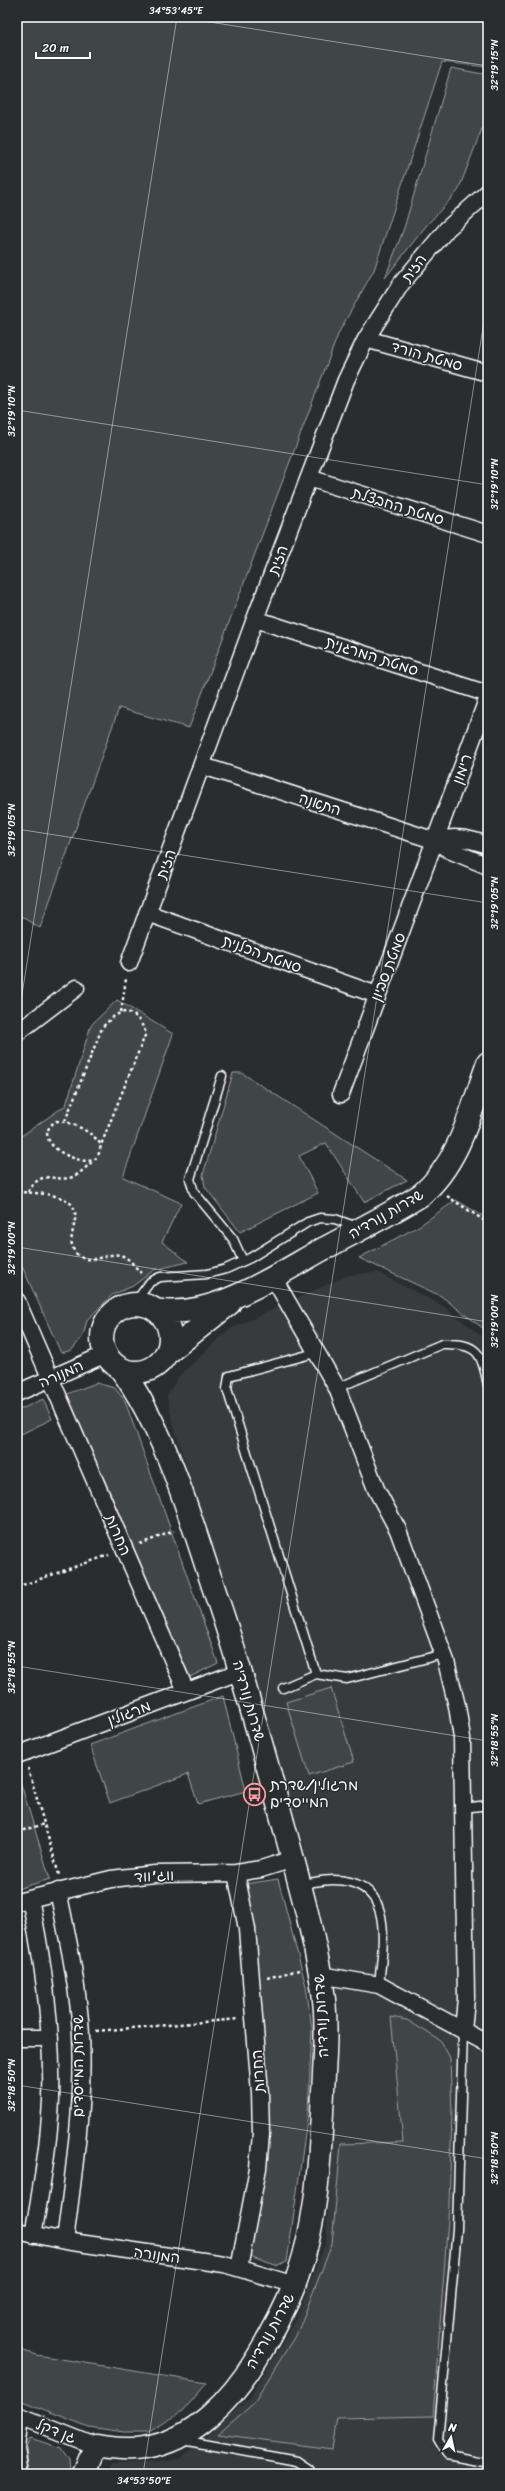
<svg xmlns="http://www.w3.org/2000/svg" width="505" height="2491" viewBox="0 0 505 2491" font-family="Sriracha,'Playpen Sans Hebrew',sans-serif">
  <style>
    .built { fill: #373a3b }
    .green { fill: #414445; stroke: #a0a2a2 }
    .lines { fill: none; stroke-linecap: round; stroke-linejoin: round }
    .lane-casing { stroke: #fff; stroke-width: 11 }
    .street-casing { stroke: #fff; stroke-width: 19 }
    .secondary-casing { stroke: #fff; stroke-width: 25 }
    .path { stroke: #fff; stroke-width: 2.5; stroke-dasharray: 3 3; stroke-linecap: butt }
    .lane { stroke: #2a2d2e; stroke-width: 8 }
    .street { stroke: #2a2d2e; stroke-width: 16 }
    .secondary { stroke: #2a2d2e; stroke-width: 22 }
    .ticks { fill: none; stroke: #fff; stroke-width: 1; stroke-opacity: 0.45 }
    .labels { text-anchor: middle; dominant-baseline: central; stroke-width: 3; stroke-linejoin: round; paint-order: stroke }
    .street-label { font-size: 15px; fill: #fff; stroke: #2a2d2e }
    .poi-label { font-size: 15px; fill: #fff; stroke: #2a2d2e; text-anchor: start }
    .neatline { fill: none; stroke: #fff; stroke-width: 1.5 }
    .ticks-label { font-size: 10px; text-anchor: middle; fill: #fff }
  </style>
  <rect width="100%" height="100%" fill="#2a2d2e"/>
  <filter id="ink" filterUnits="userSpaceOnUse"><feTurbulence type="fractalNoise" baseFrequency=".025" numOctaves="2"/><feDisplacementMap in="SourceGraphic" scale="8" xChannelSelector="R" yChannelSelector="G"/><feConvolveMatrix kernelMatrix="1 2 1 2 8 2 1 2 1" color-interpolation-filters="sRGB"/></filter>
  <g filter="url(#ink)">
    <path class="built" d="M 377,1272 L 443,1306 L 488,1341 L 488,2474 L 110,2474 L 112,2464 L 149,2463 L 179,2459 L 204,2439 L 251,2396 L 296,2320 L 326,2242 L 338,2042 L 304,1847 L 172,1420 L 167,1396 L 178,1377 L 228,1330 L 348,1275 Z"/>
    <path class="green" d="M 17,17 L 488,17 L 488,67 L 442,62 L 374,270 L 339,332 L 189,728 L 119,708 L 40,928 L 17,914 Z
      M 451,68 L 488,75 L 488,113 L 458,191 L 426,226 L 385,278 L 404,228 Z
      M 117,1000 L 173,1034 L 123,1177 L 181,1203 L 162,1242 L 188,1262 L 154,1270 L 133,1286 L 112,1295 L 87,1320 L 83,1336 L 72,1350 L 61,1353 L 17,1255 L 17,1139 L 66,1105 L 91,1025 Z
      M 233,1073 L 242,1073 L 407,1180 L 364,1202 L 326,1143 L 299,1156 L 318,1193 L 240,1232 L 205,1187 L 203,1175 Z
      M 456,1200 L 488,1219 L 488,1332 L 441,1296 L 359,1258 L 419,1226 Z
      M 96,1383 L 115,1388 L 125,1401 L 218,1663 L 190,1677 L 67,1394 Z
      M 43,1399 L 52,1419 L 17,1436 L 17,1411 Z
      M 331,1688 L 354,1762 L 309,1776 L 286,1702 Z
      M 223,1696 L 246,1791 L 198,1804 L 188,1774 L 110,1803 L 90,1745 Z
      M 17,1771 L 50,1879 L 17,1889 Z
      M 278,1879 L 306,1986 L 312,2028 L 308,2113 L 289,2248 L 287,2262 L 278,2266 L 249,2256 L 267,2164 L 253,1919 L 245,1884 Z
      M 391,2017 L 407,2020 L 441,2041 L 450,2058 L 452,2114 L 449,2206 L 433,2416 L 337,2418 L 332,2449 L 218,2434 L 253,2404 L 298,2331 L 332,2244 L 341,2144 L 403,2142 Z
      M 17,2349 L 37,2355 L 207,2383 L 182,2412 L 149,2432 L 124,2432 L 89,2427 L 17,2399 Z
      M 30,2438 L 61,2448 L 69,2460 L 70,2474 L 29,2474 L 26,2448 Z"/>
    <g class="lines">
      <defs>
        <path id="lane" d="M 222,1076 L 190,1179 L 194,1192 L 233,1239 L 243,1261
          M 130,1305 L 139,1297 L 150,1282 L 160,1277 L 207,1274 L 226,1269 L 250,1258 L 308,1222 L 320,1218 L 335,1219 L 357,1227
          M 315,1353 L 229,1376 L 227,1389 L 316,1674
          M 337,1388 L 442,1344 C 478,1343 481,1352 488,1385
          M 283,1688 L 316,1674 L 347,1679 L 443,1654
          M 463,1808 L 488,1805
          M 300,1884 C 311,1883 322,1880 333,1880 C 396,1880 383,1943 379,1985
          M 463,2031 L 457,2229 L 438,2440 L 447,2455 L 488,2463
          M 24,2418 L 20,2449 L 24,2474
          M 182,2440 L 297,2461 L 309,2469 L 312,2474"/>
        <path id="street" d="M 366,339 L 488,373
          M 309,478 L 488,534
          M 255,619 L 488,694
          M 203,766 L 436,841 L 449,850 L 488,866
          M 436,841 C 455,835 469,839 488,845
          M 147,913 L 377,995
          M 129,963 L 255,619 L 346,380 L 366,339 L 401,284 L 447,229 L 488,192
          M 17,1033 L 76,988
          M 341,1094 L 488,697
          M 273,1277 L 337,1388 L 376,1489 L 398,1530 L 446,1661 L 457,1706 L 462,1738 L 466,1998 L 463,2031
          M 17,1301 L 186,1691
          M 17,1393 L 106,1354
          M 17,1755 L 241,1671
          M 236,1873 L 247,1929 L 260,2093 L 261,2134 L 258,2168 L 239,2268
          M 58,1891 C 67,1934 76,1977 80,2020 C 86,2093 74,2169 65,2241
          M 30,1899 C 44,1965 53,2032 51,2100 C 49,2145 41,2190 33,2235
          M 17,1902 L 111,1879 L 155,1874 L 236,1873 L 261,1869 L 293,1859
          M 320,1975 L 379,1985 L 488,2044
          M 17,2038 L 50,2038
          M 17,2231 L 65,2241 L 224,2264 L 295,2285
          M 17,2415 L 95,2446"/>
        <path id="secondary" d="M102 1338a34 34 0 1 1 68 0a34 34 0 1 1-68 0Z
          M 155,1310 C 212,1321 277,1274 325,1248 C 357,1231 390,1214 421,1195 C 460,1162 471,1110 488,1063
          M 165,1355 L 229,1304
          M 84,2474 L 95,2446 C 111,2448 128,2451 144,2448 C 194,2441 232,2399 257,2358 C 271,2335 284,2311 294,2286 C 318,2225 320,2156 323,2091 C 325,2056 328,2019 322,1985 C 312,1924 294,1864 278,1804 C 259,1736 241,1668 218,1601 C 192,1525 168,1433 120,1368"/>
      </defs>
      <use href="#lane" class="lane-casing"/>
      <use href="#street" class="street-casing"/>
      <use href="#secondary" class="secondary-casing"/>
      <path class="path" d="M 121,1012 L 126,979
        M 56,1121 C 71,1121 93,1132 101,1145 C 100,1150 99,1156 95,1159 C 81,1168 26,1141 56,1121 Z
        M 65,1121 L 102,1028 C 121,1006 134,1006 146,1033 L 101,1145
        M 17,1192 C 118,1194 51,1234 79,1256 C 92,1266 109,1250 123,1256 C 130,1259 136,1268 141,1273
        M 28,1192 C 43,1167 52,1183 73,1177 C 80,1174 87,1166 93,1161
        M 447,1196 L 488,1223
        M 140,1544 L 174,1531
        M 17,1587 L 109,1555
        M 28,1768 L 59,1875
        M 17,1832 L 44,1824
        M 267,1978 L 299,1970
        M 96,2031 L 238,2019"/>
      <use href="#lane" class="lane"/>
      <use href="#street" class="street"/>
      <use href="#secondary" class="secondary"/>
    </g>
  </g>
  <path class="ticks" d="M 178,17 L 488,66M 17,410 L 488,485M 17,829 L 488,903M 17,1026 L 177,17M 17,1247 L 488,1322M 17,1666 L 488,1741M 17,2085 L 488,2159M 143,2474 L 488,296"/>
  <defs>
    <symbol id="bus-ring" viewBox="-11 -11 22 22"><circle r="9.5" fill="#2a2d2e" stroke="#ff9aa2" stroke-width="1.5"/><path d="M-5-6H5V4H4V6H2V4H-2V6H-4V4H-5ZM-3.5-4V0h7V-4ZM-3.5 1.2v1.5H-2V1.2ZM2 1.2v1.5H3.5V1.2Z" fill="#ff9aa2"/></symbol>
  </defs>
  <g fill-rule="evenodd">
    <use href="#bus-ring" x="242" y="1782" width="25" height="25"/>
  </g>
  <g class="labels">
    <g class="street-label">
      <text transform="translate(414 268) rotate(-53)">הזית</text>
      <text transform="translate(427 356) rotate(16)">סמטת הורד</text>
      <text transform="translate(398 506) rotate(17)">סמטת החבצלת</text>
      <text transform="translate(278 560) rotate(-69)">הזית</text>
      <text transform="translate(372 656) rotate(18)">סמטת המרגנית</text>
      <text transform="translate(462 769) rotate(-70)">רימון</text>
      <text transform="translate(320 804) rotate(18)">התאנה</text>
      <text transform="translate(166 864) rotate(-69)">הזית</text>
      <text transform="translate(262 954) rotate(20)">סמטת הכלנית</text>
      <text transform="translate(388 967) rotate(-69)">סמטת סביון</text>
      <text transform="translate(386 1214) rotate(-30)">שדרות נורדיה</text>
      <text transform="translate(61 1374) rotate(-24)">המנורה</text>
      <text transform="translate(118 1535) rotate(67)">החרות</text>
      <text transform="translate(249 1701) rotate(74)">שדרות נורדיה</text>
      <text transform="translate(129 1713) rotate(-21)">מרגולין</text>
      <text transform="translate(154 1876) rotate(-3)">ווג'ווד</text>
      <text transform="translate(321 2016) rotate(-93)">שדרות נורדיה</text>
      <text transform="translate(78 2066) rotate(-90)">שדרות המייסדים</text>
      <text transform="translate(258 2071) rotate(-94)">החרות</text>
      <text transform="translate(157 2255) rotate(8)">המנורה</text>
      <text transform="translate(270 2331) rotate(-61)">שדרות נורדיה</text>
      <text transform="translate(56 2431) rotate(21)">גן דקל</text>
    </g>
    <g class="poi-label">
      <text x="270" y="1785">מרגולין/שדרת<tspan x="270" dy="17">המייסדים</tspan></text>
    </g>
  </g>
  <rect width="505" height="2491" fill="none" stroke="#2a2d2e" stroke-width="44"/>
  <g transform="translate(451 2437) rotate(9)" stroke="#2a2d2e" stroke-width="3" paint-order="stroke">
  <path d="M0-3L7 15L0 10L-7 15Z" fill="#ffffff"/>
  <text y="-6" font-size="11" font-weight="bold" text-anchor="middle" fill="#ffffff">N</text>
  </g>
  <path d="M36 52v6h54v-6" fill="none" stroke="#ffffff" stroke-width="2"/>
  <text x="42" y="52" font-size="12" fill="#ffffff" stroke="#2a2d2e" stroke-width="3" paint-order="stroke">20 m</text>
  <rect x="22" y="22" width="461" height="2447" class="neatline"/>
  <g class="ticks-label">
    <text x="176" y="14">34°53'45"E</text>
    <text transform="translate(494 65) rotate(-90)" y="4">32°19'15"N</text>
    <text transform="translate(11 411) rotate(-90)" y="4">32°19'10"N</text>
    <text transform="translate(494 484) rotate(-90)" y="4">32°19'10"N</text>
    <text transform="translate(11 830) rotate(-90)" y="4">32°19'05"N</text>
    <text transform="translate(494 903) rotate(-90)" y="4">32°19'05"N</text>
    <text transform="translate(11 1248) rotate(-90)" y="4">32°19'00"N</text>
    <text transform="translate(494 1321) rotate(-90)" y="4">32°19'00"N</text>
    <text transform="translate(11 1667) rotate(-90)" y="4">32°18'55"N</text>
    <text transform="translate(494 1740) rotate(-90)" y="4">32°18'55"N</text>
    <text transform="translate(11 2085) rotate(-90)" y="4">32°18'50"N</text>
    <text transform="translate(494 2158) rotate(-90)" y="4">32°18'50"N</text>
    <text x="144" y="2484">34°53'50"E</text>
  </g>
</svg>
